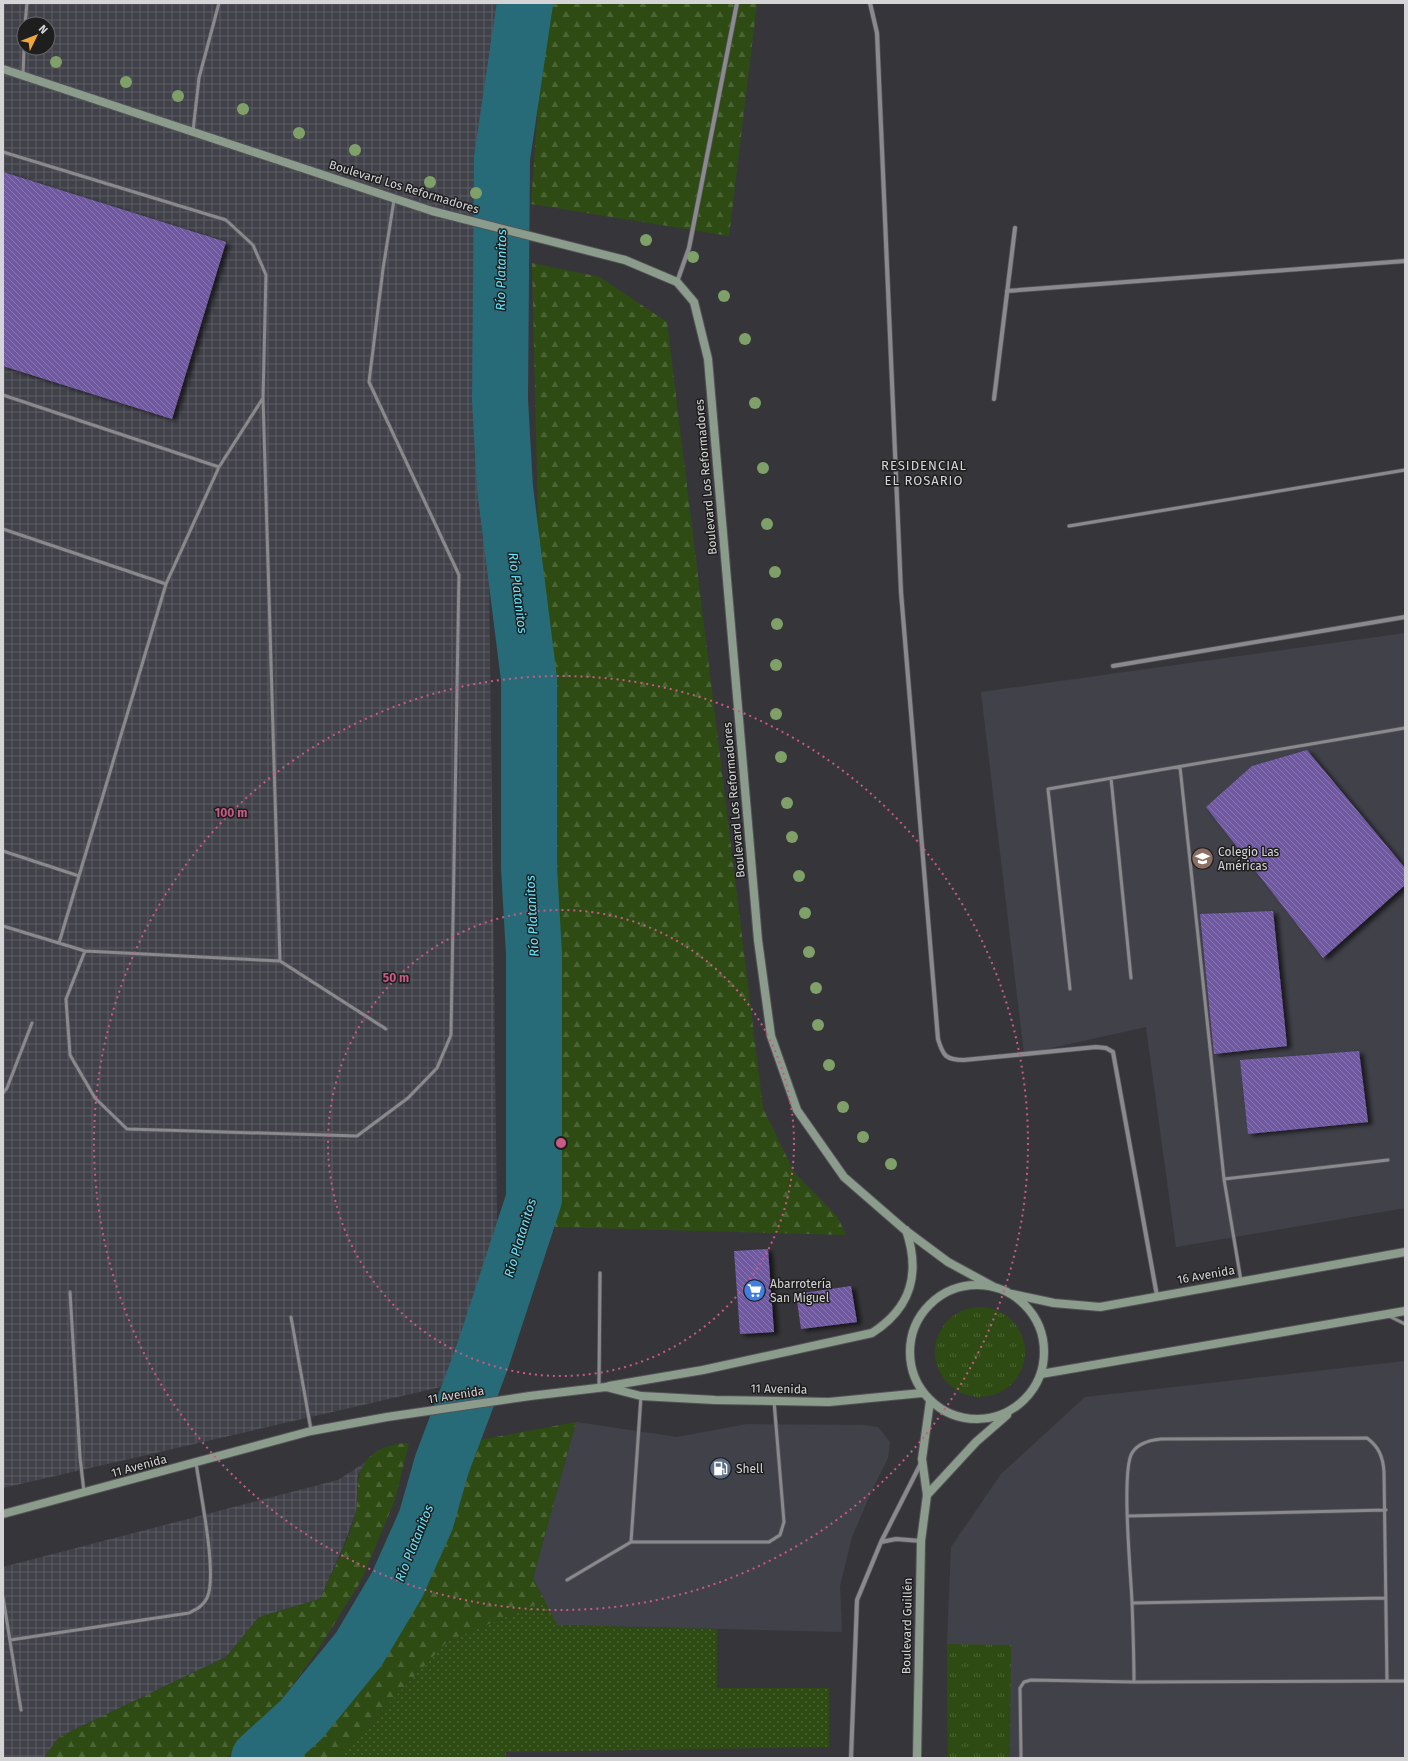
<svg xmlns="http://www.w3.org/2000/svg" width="1408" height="1761" viewBox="0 0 1408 1761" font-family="'Fira Sans',sans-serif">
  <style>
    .built { fill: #41414a }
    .industrial { fill: url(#industrial-grid); fill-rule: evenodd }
    .grass { fill: url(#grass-tufts) }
    .forest { fill: url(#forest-firs) }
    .garden { fill: url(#garden-dots) }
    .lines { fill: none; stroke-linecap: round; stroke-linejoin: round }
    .river { stroke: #286b78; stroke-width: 56 }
    .building { fill: url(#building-back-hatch); filter: url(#shadow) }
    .service-casing { stroke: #545458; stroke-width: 4.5 }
    .minor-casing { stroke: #545458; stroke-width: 5.5 }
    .secondary-casing { stroke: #545458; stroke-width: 10 }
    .service { stroke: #89898e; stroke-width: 3 }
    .minor { stroke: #89898e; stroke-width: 4 }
    .secondary { stroke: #8c9c8c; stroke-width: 8 }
    .tree { fill: #7fa069 }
    .ring { fill: none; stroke: #c95a86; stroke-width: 2; stroke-dasharray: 2 4 }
    .labels { text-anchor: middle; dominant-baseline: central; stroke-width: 3; stroke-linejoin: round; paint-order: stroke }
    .street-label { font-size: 12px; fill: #d5d5d7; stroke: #1e1e1f }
    .poi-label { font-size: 12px; fill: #d5d5d7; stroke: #1e1e1f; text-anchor: start }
    .water-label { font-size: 13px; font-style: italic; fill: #66e5fd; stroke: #1e1e1f }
    .neighbourhood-label { font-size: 13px; letter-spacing: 1px; fill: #d5d5d7; stroke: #1e1e1f }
    .centre { fill: #c95a86; stroke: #1e1e1f; stroke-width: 2 }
    .ring-label { font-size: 12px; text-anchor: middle; font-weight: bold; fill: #c95a86; stroke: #1e1e1f; stroke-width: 3; stroke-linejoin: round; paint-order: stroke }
  </style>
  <defs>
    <pattern id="industrial-grid" width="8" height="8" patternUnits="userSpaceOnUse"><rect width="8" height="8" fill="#41414a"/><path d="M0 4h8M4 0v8" fill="none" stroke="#5c5c63"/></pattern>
    <pattern id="grass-tufts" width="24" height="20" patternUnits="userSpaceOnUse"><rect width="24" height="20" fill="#2d4b12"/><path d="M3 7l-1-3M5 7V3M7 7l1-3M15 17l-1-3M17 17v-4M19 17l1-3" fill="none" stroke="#4b6434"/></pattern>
    <pattern id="forest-firs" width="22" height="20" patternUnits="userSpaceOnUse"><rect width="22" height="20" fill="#2d4b12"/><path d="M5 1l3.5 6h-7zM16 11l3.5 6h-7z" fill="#4b6434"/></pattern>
    <pattern id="garden-dots" width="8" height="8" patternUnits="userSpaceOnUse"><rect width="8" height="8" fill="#2d4b12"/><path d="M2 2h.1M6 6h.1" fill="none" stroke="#4b6434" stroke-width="1.8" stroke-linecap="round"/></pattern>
    <pattern id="building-back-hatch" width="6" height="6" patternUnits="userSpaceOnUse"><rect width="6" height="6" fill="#6f58a2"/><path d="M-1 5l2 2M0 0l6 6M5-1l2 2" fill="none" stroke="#8977b2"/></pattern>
    <filter id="shadow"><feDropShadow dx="4.5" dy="2.5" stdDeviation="2" flood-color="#0009"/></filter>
  </defs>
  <rect width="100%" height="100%" fill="#36363a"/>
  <path class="built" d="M 1405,633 L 1405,1208 L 1176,1247 L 1146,1027 L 1024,1054 L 981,692 Z
    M 1405,1361 L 1405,1758 L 948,1758 L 947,1644 L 951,1547 L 1001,1474 L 1085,1397 Z
    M 576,1422 L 677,1437 L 747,1424 L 862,1425 L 878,1427 L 890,1442 L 888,1458 L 873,1488 L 852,1537 L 840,1586 L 842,1632 L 557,1625 L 533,1578 Z"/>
  <path class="industrial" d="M 3,3 L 497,3 L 485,254 L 497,1220 L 512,1224 L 454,1384 L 3,1488 ZM 24,24 L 48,24 L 48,48 L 24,48 Z
    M 366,1462 L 358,1475 L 356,1512 L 343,1547 L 320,1599 L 259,1617 L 226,1657 L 59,1737 L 44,1758 L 3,1758 L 3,1567 L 338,1480 Z"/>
  <path class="grass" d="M935 1352a45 45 0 1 1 90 0a45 45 0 1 1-90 0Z
    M 947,1644 L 1011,1645 L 1010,1758 L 948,1758 Z"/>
  <path class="forest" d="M 546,3 L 757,3 L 729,236 L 531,204 Z
    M 532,263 L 600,277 L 667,322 L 763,1108 L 794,1172 L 837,1216 L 846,1235 L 555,1227 Z
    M 576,1422 L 533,1578 L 545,1601 L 448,1641 L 337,1758 L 289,1758 L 340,1711 L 395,1641 L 437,1550 L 469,1442 Z
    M 409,1443 L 395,1500 L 361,1581 L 316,1653 L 270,1716 L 235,1752 L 225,1758 L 44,1758 L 59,1737 L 226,1657 L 259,1617 L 320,1599 C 332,1572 350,1540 356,1511 C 359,1494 355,1476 366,1461 C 378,1447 391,1444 409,1443 Z"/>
  <path class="garden" d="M 545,1601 L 557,1625 L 717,1629 L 717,1688 L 829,1688 L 829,1747 L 506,1752 L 506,1758 L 337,1758 L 448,1641 Z"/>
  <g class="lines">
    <path class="river" d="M 259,1758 L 301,1720 L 359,1649 L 397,1585 L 426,1520 L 442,1464 L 482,1358 L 534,1199 L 534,954 L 529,867 L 529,679 L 505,488 L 500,400 L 502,158 L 525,3"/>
  </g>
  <path class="building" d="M 3,172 L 226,242 L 172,419 L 3,366 Z
    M 1307,750 L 1405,868 L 1405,885 L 1323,958 L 1206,807 L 1252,766 Z
    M 1273,911 L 1287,1046 L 1214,1054 L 1200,914 Z
    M 1359,1051 L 1368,1122 L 1248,1134 L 1240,1060 Z
    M 768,1249 L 774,1332 L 740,1334 L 734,1251 Z
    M 851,1286 L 857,1322 L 801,1329 L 796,1294 Z"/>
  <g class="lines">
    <defs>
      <path id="service" d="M 25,24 L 27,3
        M 23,75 L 24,48
        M 193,131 L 199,78 L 219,3
        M 3,152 L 226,220 L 253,245 L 266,275 L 263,398 L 280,961 L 85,951 L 3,926
        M 3,395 L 219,467
        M 1069,526 L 1405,470
        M 3,529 L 166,584
        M 1180,767 L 1224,1179 L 1241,1281
        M 1111,778 L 1131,978
        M 3,851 L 79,876
        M 59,943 L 166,584 L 219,467 L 263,398
        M 85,951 L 66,999 L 70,1055 L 95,1098 L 127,1129 L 357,1136 L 408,1098 L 437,1068 L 451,1035 L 459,575 L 369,382 L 383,269 L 394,200
        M 280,961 L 386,1029
        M 1070,989 L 1048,789 L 1405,728
        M 3,1093 L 7,1088 L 32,1023
        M 1224,1179 L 1388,1160
        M 70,1292 L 80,1457 L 84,1492
        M 1389,1316 L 1405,1324
        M 291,1317 L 311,1430
        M 599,1387 L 600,1273
        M 641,1396 L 631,1542 L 769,1542 L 780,1535 L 784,1522 L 774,1401
        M 1128,1516 L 1386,1510
        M 567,1580 L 631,1542
        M 3,1597 L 21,1710
        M 1132,1603 L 1386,1598
        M 10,1640 L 189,1613 C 197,1609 203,1606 207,1598 C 218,1576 200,1491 196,1463
        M 1134,1682 C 1134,1655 1133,1629 1132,1602 C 1131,1576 1121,1471 1132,1453 C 1138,1443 1151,1440 1161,1439 L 1367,1438 C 1379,1447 1383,1457 1384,1472 L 1387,1681
        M 1021,1758 L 1020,1688 L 1024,1682 L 1031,1680 L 1134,1682 L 1405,1681"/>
      <path id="minor" d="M 870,3 L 877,33 L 901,592 L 938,1039 C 943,1056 946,1060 964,1060 L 1096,1047 L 1106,1048 L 1113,1052 L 1157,1296
        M 677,282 L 689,248 L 737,3
        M 1007,291 L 1405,261
        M 994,399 L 1015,228
        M 1113,666 L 1405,617
        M 881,1542 L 896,1539 L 921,1541
        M 851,1758 L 857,1600 L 881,1542 L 921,1463"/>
      <path id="secondary" d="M 3,69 L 432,211 L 625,260 L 677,282 L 694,302 L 708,359 L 758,940 L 771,1036 L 797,1110 L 844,1177 L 905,1230 L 948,1262 L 994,1287
        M910 1352a67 67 0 1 1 134 0a67 67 0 1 1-134 0Z
        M 1012,1294 L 1054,1303 L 1100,1307 L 1405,1252
        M 1041,1374 L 1405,1311
        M 609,1386 L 703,1370 L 872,1333 C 911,1308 921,1274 906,1230
        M 927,1495 L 976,1442 L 1007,1415
        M 3,1514 L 311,1431 L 387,1417 L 530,1396 L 606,1387 L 641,1396 L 715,1400 L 829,1402 L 922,1393
        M 917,1758 L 921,1541 L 927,1495 L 922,1459 L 930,1401"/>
    </defs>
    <use href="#service" class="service-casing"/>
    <use href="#minor" class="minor-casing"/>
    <use href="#secondary" class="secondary-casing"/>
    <use href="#service" class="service"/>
    <use href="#minor" class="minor"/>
    <use href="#secondary" class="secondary"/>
  </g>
  <g class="tree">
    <circle cx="56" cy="62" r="6"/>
    <circle cx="126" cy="82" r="6"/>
    <circle cx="178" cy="96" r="6"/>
    <circle cx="243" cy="109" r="6"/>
    <circle cx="299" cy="133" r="6"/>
    <circle cx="355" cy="150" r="6"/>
    <circle cx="430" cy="182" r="6"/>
    <circle cx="476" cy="193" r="6"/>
    <circle cx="646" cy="240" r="6"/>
    <circle cx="693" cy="257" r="6"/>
    <circle cx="724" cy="296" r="6"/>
    <circle cx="745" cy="339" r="6"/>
    <circle cx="755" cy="403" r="6"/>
    <circle cx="763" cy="468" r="6"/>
    <circle cx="767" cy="524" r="6"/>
    <circle cx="775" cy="572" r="6"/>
    <circle cx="777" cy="624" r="6"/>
    <circle cx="776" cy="665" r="6"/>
    <circle cx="776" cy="714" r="6"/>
    <circle cx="781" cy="757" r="6"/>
    <circle cx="787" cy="803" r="6"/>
    <circle cx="792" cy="837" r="6"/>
    <circle cx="799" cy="876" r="6"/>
    <circle cx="805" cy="913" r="6"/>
    <circle cx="809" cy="952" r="6"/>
    <circle cx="816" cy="988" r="6"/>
    <circle cx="818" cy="1025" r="6"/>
    <circle cx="829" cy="1065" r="6"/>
    <circle cx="843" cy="1107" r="6"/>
    <circle cx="863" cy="1137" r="6"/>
    <circle cx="891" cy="1164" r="6"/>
  </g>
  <g class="ring">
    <circle cx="561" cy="1143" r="233"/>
    <circle cx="561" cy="1143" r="467"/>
  </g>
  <defs>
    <symbol id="school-disc" viewBox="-11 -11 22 22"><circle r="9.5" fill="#8d6e63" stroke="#1e1e1f"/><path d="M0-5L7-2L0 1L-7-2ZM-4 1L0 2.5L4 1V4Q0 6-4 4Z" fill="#fff"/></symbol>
    <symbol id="supermarket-disc" viewBox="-11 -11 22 22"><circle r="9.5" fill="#3f7fe0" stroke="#1e1e1f"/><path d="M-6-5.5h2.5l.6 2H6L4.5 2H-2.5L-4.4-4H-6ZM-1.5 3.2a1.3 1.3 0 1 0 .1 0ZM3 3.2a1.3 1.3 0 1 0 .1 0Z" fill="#fff"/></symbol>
    <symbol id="fuel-disc" viewBox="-11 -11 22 22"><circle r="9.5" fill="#5c6f8a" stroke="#1e1e1f"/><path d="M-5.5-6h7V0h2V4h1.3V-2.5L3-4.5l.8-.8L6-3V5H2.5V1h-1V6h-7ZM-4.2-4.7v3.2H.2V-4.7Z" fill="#fff"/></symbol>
  </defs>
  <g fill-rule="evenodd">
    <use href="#school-disc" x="1190" y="846" width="25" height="25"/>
    <use href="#supermarket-disc" x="742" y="1278" width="25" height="25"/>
    <use href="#fuel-disc" x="708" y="1456" width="25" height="25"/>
  </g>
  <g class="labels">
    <g class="street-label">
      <text transform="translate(404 187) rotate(17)">Boulevard Los Reformadores</text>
      <text transform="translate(706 477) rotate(-95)">Boulevard Los Reformadores</text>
      <text transform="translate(734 800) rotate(-95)">Boulevard Los Reformadores</text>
      <text transform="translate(1206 1275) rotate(-10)">16 Avenida</text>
      <text transform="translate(779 1389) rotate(1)">11 Avenida</text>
      <text transform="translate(456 1395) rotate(-9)">11 Avenida</text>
      <text transform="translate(139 1466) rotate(-15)">11 Avenida</text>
      <text transform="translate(907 1626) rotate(-89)">Boulevard Guillén</text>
    </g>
    <g class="poi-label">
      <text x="1218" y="852">Colegio Las<tspan x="1218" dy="14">Américas</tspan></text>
      <text x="770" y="1284">Abarrotería<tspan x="770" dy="14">San Miguel</tspan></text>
      <text x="736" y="1469">Shell</text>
    </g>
    <g class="water-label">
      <text transform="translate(501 270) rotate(-89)">Río Platanitos</text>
      <text transform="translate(518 593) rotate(83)">Río Platanitos</text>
      <text transform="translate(532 916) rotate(-93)">Río Platanitos</text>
      <text transform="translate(520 1238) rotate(-73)">Río Platanitos</text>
      <text transform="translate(414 1543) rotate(-68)">Río Platanitos</text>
    </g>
    <g class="neighbourhood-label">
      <text x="924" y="465">RESIDENCIAL<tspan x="924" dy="15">EL ROSARIO</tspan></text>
    </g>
  </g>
  <circle cx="561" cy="1143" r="6" class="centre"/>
  <g class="ring-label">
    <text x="231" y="817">100 m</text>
    <text x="396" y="982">50 m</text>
  </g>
  <rect width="1408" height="1761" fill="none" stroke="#d5d5d7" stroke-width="8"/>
  <g transform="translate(36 36) rotate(47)"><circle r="19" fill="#1e1e1f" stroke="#676769"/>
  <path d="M0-3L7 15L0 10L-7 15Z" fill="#f0a63e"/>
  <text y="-6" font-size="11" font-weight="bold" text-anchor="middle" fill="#d5d5d7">N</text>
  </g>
</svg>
